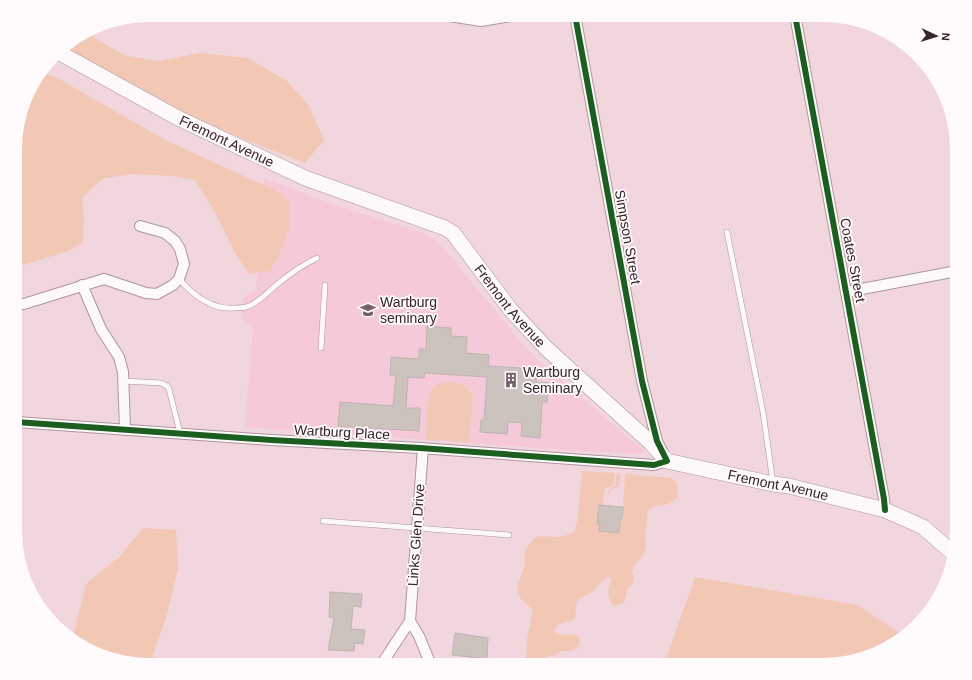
<svg xmlns="http://www.w3.org/2000/svg" width="972" height="680" viewBox="0 0 972 680" font-family="Arial,sans-serif">
  <style>
    .built { fill: #f5c9d7 }
    .green { fill: #f2c8b5 }
    .building { fill: #ccc2be; stroke: #beb4af }
    .lines { fill: none; stroke-linecap: round; stroke-linejoin: round }
    .service-casing { stroke: #ab979e; stroke-width: 6 }
    .minor-casing { stroke: #ab979e; stroke-width: 12 }
    .secondary-casing { stroke: #ab979e; stroke-width: 16 }
    .service { stroke: #fdf9fa; stroke-width: 5 }
    .minor { stroke: #fdf9fa; stroke-width: 10 }
    .secondary { stroke: #fdf9fa; stroke-width: 15 }
    .cycleway-casing { stroke: #fffafb; stroke-width: 8 }
    .cycleway { stroke: #1b5e20; stroke-width: 6 }
    .labels { text-anchor: middle; dominant-baseline: central; stroke-width: 3.5; stroke-linejoin: round; paint-order: stroke }
    .street-label { font-size: 14px; fill: #36242a; stroke: #fffafb }
    .poi-label { font-size: 14px; fill: #36242a; stroke: #fffafb; text-anchor: start }
  </style>
  <rect width="100%" height="100%" fill="#f1d6de"/>
  <path class="built" d="M 264,178 L 310,196 L 354,211 L 420,232 L 435,239 L 456,263 L 530,353 L 630,439 L 643,450 L 643,453 L 642,454 L 625,453 L 567,450 L 245,427 L 253,327 L 241,319 L 243,298 L 256,291 Z"/>
  <path class="green" d="M 89,31 L 96,39 L 126,56 L 158,61 L 200,53 L 248,58 L 287,81 L 309,106 L 324,140 L 305,163 L 223,131 L 103,72 L 63,47 Z
    M 41,74 L 54,76 L 167,141 L 279,192 L 289,202 L 289,229 L 279,256 L 270,271 L 249,274 L 235,253 L 216,214 L 195,180 L 172,176 L 130,174 L 102,179 L 82,198 L 84,220 L 83,242 L 69,251 L 16,267 L 16,132 L 29,90 Z
    M 448,382 C 458,383 467,385 473,395 L 469,442 L 426,439 C 427,431 427,394 431,390 C 435,385 442,383 448,382 Z
    M 582,471 L 615,473 L 614,484 L 605,489 L 603,505 L 599,505 L 597,524 L 600,524 L 600,531 L 619,533 L 620,519 L 622,519 L 625,473 L 634,474 L 634,476 L 636,475 L 672,478 L 677,483 L 678,497 L 669,504 L 655,506 L 648,511 L 645,538 L 646,543 L 645,549 L 643,555 L 633,567 L 632,573 L 634,576 L 633,583 L 628,588 L 624,603 L 613,606 C 607,598 607,588 612,579 L 610,577 C 602,578 598,588 591,593 C 586,596 579,597 576,603 C 574,608 578,614 574,619 C 569,625 561,617 554,631 C 562,640 573,628 580,640 L 578,647 L 571,651 L 561,651 C 557,656 552,656 546,657 L 542,665 L 526,665 L 527,639 L 533,610 L 520,598 L 517,588 L 525,565 L 524,555 L 527,547 L 536,537 L 543,536 L 555,537 L 563,536 L 571,534 L 575,531 L 578,517 Z
    M 617,473 L 620,474 L 619,486 L 610,491 L 609,495 L 607,495 L 610,489 L 616,485 Z
    M 143,528 L 176,530 L 178,568 L 166,618 L 153,655 L 155,665 L 141,665 L 106,658 L 72,640 L 86,584 L 120,556 Z
    M 695,577 L 858,605 L 902,635 L 882,651 L 823,665 L 664,665 Z"/>
  <path class="building" d="M 427,326 L 451,328 L 451,336 L 467,337 L 466,353 L 489,355 L 488,366 L 537,369 L 536,382 L 549,383 L 547,402 L 542,402 L 540,438 L 521,436 L 522,423 L 508,422 L 507,434 L 480,432 L 481,420 L 484,420 L 487,377 L 425,373 L 424,378 L 408,377 L 406,408 L 420,408 L 419,431 L 338,426 L 340,402 L 393,406 L 396,375 L 390,375 L 391,357 L 419,359 L 419,349 L 426,349 Z
    M 599,505 L 623,507 L 622,519 L 620,519 L 619,533 L 599,531 L 600,524 L 597,524 Z
    M 330,592 L 362,594 L 361,607 L 353,606 L 351,629 L 365,630 L 363,644 L 355,643 L 354,651 L 328,650 L 334,618 L 329,617 Z
    M 455,633 L 488,638 L 487,659 L 452,655 Z"/>
  <g class="lines">
    <defs>
      <path id="service" d="M 727,232 L 763,412 L 773,483
        M 179,279 C 193,295 211,310 234,308 C 239,308 245,308 249,306 C 257,303 267,293 274,287 C 288,275 300,266 317,258
        M 321,348 L 325,285
        M 123,381 L 161,383 L 167,386 L 169,389 L 180,433
        M 323,521 L 509,535"/>
      <path id="minor" d="M 443,15 L 481,21 L 517,15
        M 795,15 L 884,499 L 885,510
        M 82,285 L 101,329 L 119,357 L 123,372 L 125,430
        M 846,292 L 957,271
        M 16,306 L 27,303 L 104,279 L 146,293 L 157,294 L 173,285 L 179,279 L 184,264 L 180,249 L 175,241 L 165,233 L 140,226
        M 16,422 L 271,440 L 420,448 L 654,465 L 667,461 L 657,441 L 642,381 L 575,15
        M 410,621 L 419,636 L 431,665
        M 381,665 L 410,621 L 423,448"/>
      <g id="secondary">
        <path id="s1" d="M 58,52 L 178,118 L 305,178 L 445,228 L 453,233 L 510,309 L 546,348 L 651,443 L 667,461 L 773,484 L 789,486 L 885,510 L 923,527 L 954,554"/>
      </g>
    </defs>
    <use href="#service" class="service-casing"/>
    <use href="#minor" class="minor-casing"/>
    <use href="#secondary" class="secondary-casing"/>
    <use href="#service" class="service"/>
    <use href="#minor" class="minor"/>
    <use href="#secondary" class="secondary"/>
    <defs>
      <path id="cycleway" d="M 795,15 L 884,499 L 885,510
        M 16,422 L 271,440 L 420,448 L 654,465 L 667,461 L 657,441 L 642,381 L 575,15"/>
    </defs>
    <use href="#cycleway" class="cycleway-casing"/>
    <use href="#cycleway" class="cycleway"/>
  </g>
  <defs>
    <symbol id="university-bare" viewBox="-9 -9 18 18"><path d="M0-5L7-2L0 1L-7-2ZM-4 1L0 2.5L4 1V4Q0 6-4 4Z" fill="#776269" stroke="#fffafb" stroke-width="2.5" paint-order="stroke"/></symbol>
    <symbol id="building-bare" viewBox="-9 -9 18 18"><path d="M-4-6H4V6H1V3H-1V6H-4ZM-2.5-4.3h1.7v1.8h-1.7ZM.8-4.3h1.7v1.8H.8ZM-2.5-1h1.7V.8h-1.7ZM.8-1h1.7V.8H.8Z" fill="#776269" stroke="#fffafb" stroke-width="2.5" paint-order="stroke"/></symbol>
  </defs>
  <g fill-rule="evenodd">
    <use href="#university-bare" x="357" y="299" width="22" height="22"/>
    <use href="#building-bare" x="500" y="369" width="22" height="22"/>
  </g>
  <g class="labels">
    <g class="street-label">
      <text stroke="none"><textPath href="#s1" startOffset="191">Fremont Avenue</textPath></text>
      <text transform="translate(628 237) rotate(80)">Simpson Street</text>
      <text transform="translate(853 260) rotate(79)">Coates Street</text>
      <text stroke="none"><textPath href="#s1" startOffset="528">Fremont Avenue</textPath></text>
      <text transform="translate(342 432) rotate(3)">Wartburg Place</text>
      <text stroke="none"><textPath href="#s1" startOffset="863">Fremont Avenue</textPath></text>
      <text transform="translate(416 535) rotate(-86)">Links Glen Drive</text>
    </g>
    <g class="poi-label">
      <text x="380" y="302">Wartburg<tspan x="380" dy="16">seminary</tspan></text>
      <text x="523" y="372">Wartburg<tspan x="523" dy="16">Seminary</tspan></text>
    </g>
  </g>
  <path d="M0 0H972V680H0ZM149 22H823A127 127 0 0 1 950 149V531A127 127 0 0 1 823 658H149A127 127 0 0 1 22 531V149A127 127 0 0 1 149 22Z" fill="#fffafb" fill-rule="evenodd"/>
  <g transform="translate(936 36) rotate(94)" stroke="#fffafb" stroke-width="3" paint-order="stroke">
  <path d="M0-3L7 15L0 10L-7 15Z" fill="#36242a"/>
  <text y="-6" font-size="11" font-weight="bold" text-anchor="middle" fill="#36242a">N</text>
  </g>
</svg>
